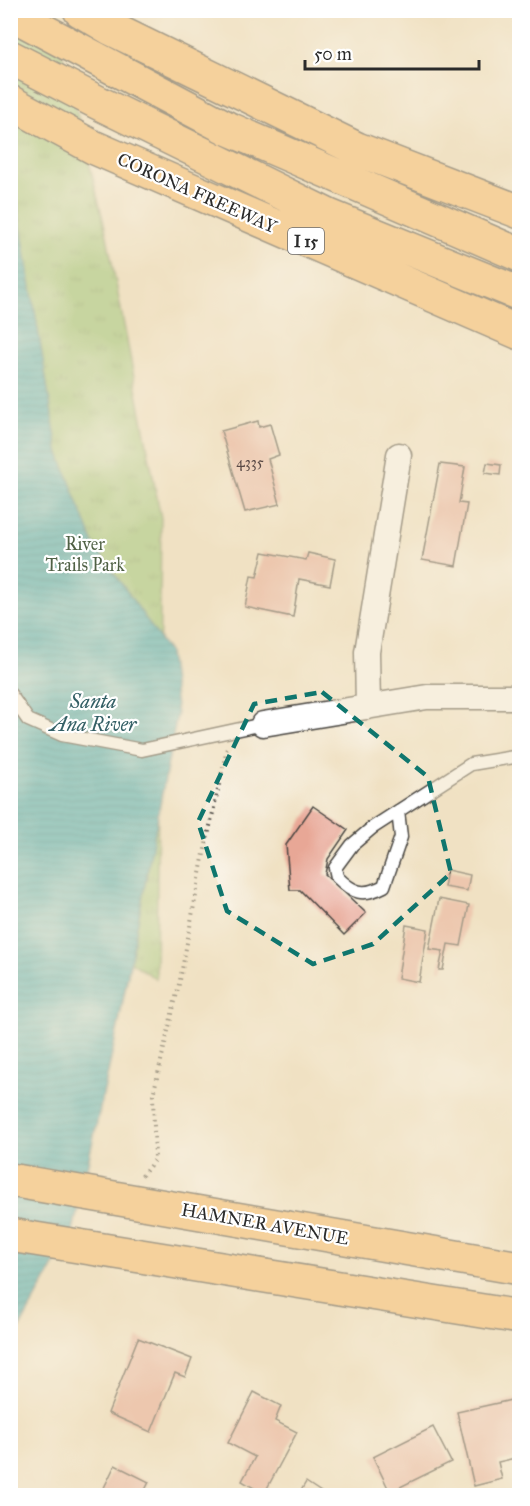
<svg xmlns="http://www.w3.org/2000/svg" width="530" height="1506" viewBox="0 0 530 1506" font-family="'IM FELL Great Primer',serif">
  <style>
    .grass { fill: url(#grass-tufts); stroke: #607850; stroke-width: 1.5 }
    .water { fill: url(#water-rules); stroke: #356c74; stroke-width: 1.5 }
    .building { fill: #e8a796 }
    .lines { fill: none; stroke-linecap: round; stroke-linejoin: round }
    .lane-casing { stroke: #494642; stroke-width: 15 }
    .street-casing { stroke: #494642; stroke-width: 27 }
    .primary-casing { stroke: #494642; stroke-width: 36 }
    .highway-casing { stroke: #494642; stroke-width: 36 }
    .path { stroke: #494642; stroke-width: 4; stroke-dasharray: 1.5 4.5; stroke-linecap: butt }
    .lane { stroke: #fff; stroke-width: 12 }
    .street { stroke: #fff; stroke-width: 24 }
    .primary { stroke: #fbbd6e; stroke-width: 33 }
    .highway { stroke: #fbbd6e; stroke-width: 33 }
    .marked { fill: none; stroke: #0f766e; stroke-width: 4.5; stroke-dasharray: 12 8; stroke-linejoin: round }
    .labels { text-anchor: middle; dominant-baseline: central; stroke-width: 4.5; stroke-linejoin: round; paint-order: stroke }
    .number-label { font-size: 15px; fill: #5a4a46 }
    .shield { fill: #fff; stroke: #6b6b6b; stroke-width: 1.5 }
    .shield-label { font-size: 16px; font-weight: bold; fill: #2b2b2b }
    .street-label { font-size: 18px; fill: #2b2b2b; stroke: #fff }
    .park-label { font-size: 18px; fill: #506145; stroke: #fff }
    .water-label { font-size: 20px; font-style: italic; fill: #335f65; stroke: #fff }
  </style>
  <defs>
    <pattern id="grass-tufts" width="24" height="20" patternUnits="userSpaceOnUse" patternTransform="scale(1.5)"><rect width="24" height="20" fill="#95c575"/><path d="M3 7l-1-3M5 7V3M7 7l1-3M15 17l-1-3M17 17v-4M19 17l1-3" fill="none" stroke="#7aa060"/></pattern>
    <pattern id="water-rules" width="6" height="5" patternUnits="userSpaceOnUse" patternTransform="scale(1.5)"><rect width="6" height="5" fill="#3faebc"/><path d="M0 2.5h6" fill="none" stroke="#358e99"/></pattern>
  </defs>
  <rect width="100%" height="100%" fill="#fff"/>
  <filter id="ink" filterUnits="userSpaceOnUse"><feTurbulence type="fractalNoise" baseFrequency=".0167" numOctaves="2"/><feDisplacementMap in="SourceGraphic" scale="12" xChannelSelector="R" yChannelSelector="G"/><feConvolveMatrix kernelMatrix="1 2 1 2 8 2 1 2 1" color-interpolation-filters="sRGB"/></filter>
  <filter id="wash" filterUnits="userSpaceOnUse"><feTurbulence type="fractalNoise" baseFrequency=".008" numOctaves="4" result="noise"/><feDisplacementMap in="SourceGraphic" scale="24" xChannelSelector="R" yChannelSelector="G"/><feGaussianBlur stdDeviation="1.35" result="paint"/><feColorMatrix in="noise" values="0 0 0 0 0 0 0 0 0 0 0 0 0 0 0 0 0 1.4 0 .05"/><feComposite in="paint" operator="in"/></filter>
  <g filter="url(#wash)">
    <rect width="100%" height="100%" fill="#f0e1c3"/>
    <path class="grass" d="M 10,11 L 52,11 L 107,236 L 161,518 L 156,979 L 11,879 Z"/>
    <path class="water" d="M 10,159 L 58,451 L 94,544 L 169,652 L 177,715 L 118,1027 L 73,1231 L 11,1344 Z"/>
    <g id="blocks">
      <path class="building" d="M 258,421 L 259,427 L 270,424 L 279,455 L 268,459 L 280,504 L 245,512 L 221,431 Z
        M 487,463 L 501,465 L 500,475 L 485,473 Z
        M 440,464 L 465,467 L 459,503 L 467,504 L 456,566 L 422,560 Z
        M 263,552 L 306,560 L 308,553 L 335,559 L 330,585 L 299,579 L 293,617 L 245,607 L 251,576 L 257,577 Z
        M 313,806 L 348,830 L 328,859 L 325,874 L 366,913 L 344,935 L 300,890 L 290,890 L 286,845 Z
        M 518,851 L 520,852 L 520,885 L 512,884 Z
        M 447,870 L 470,875 L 467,891 L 444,887 Z
        M 439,899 L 469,905 L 461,946 L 448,944 L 443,970 L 439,970 L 443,951 L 429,949 Z
        M 406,925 L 428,929 L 419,982 L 398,978 Z
        M 138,1338 L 192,1359 L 185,1377 L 175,1373 L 151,1432 L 108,1413 Z
        M 254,1392 L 281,1406 L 275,1421 L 297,1432 L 264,1494 L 242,1481 L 255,1457 L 228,1443 Z
        M 516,1399 L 520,1414 L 520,1457 L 498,1462 L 502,1479 L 474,1486 L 457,1412 Z
        M 433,1427 L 451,1462 L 390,1492 L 373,1457 Z
        M 115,1465 L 149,1482 L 142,1496 L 100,1496 Z
        M 306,1482 L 327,1496 L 298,1496 Z"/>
    </g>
  </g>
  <g filter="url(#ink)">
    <use href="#blocks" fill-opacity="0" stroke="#494642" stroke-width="1.5"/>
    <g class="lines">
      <defs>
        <path id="lane" d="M 10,694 L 28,720 L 62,735 L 142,750 L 263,724
          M 398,811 L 401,837 L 384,886 C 363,897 353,893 337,877 L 335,868 L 352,845 L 372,828 L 471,764 L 520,756"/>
        <path id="street" d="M 368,707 L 367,652 L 399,455
          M 263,724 L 427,697 L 520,697"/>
        <path id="primary" d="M 10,1180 L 520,1268
          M 10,1235 L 520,1317"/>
        <path id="highway" d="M 80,10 L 112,29 L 357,149 L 520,212
          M 10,13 L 227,128 L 520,255
          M 10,57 L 97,102 L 329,216 L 520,294
          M 10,102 L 93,147 L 520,333"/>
      </defs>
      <use href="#lane" class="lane-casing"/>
      <use href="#street" class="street-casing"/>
      <use href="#primary" class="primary-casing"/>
      <use href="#highway" class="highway-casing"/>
      <path class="path" d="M 142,1176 L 155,1159 L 153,1095 L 180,980 L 202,863 L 227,748"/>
      <use href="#lane" class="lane"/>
      <use href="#street" class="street"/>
      <use href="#primary" class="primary"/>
      <use href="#highway" class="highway"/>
    </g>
  </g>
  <path d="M0 0H530V1506H0ZM 322,692 L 428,777 L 451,873 L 373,944 L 313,964 L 227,911 L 198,822 L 254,704 Z" fill="#f0e1c3" fill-opacity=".55" fill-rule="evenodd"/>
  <path class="marked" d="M 322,692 L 428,777 L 451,873 L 373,944 L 313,964 L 227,911 L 198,822 L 254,704 Z"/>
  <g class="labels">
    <g class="number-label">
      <text x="250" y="462">4335</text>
    </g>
    <rect class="shield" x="288" y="228" width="36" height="26" rx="4.5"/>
    <g class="shield-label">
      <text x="306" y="241">I 15</text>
    </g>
    <g class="street-label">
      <text transform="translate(197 193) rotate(24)">CORONA FREEWAY</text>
      <text transform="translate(265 1224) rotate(10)">HAMNER AVENUE</text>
    </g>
    <g class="park-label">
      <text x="85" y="544">River<tspan x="85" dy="21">Trails Park</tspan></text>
    </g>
    <g class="water-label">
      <text x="93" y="701">Santa<tspan x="93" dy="23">Ana River</tspan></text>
    </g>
  </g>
  <rect width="530" height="1506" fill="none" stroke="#fff" stroke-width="36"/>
  <path d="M305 60v9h174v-9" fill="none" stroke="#2b2b2b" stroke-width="3"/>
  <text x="314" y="60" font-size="18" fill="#2b2b2b" stroke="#ffffff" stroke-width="4.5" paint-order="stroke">50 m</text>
</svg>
